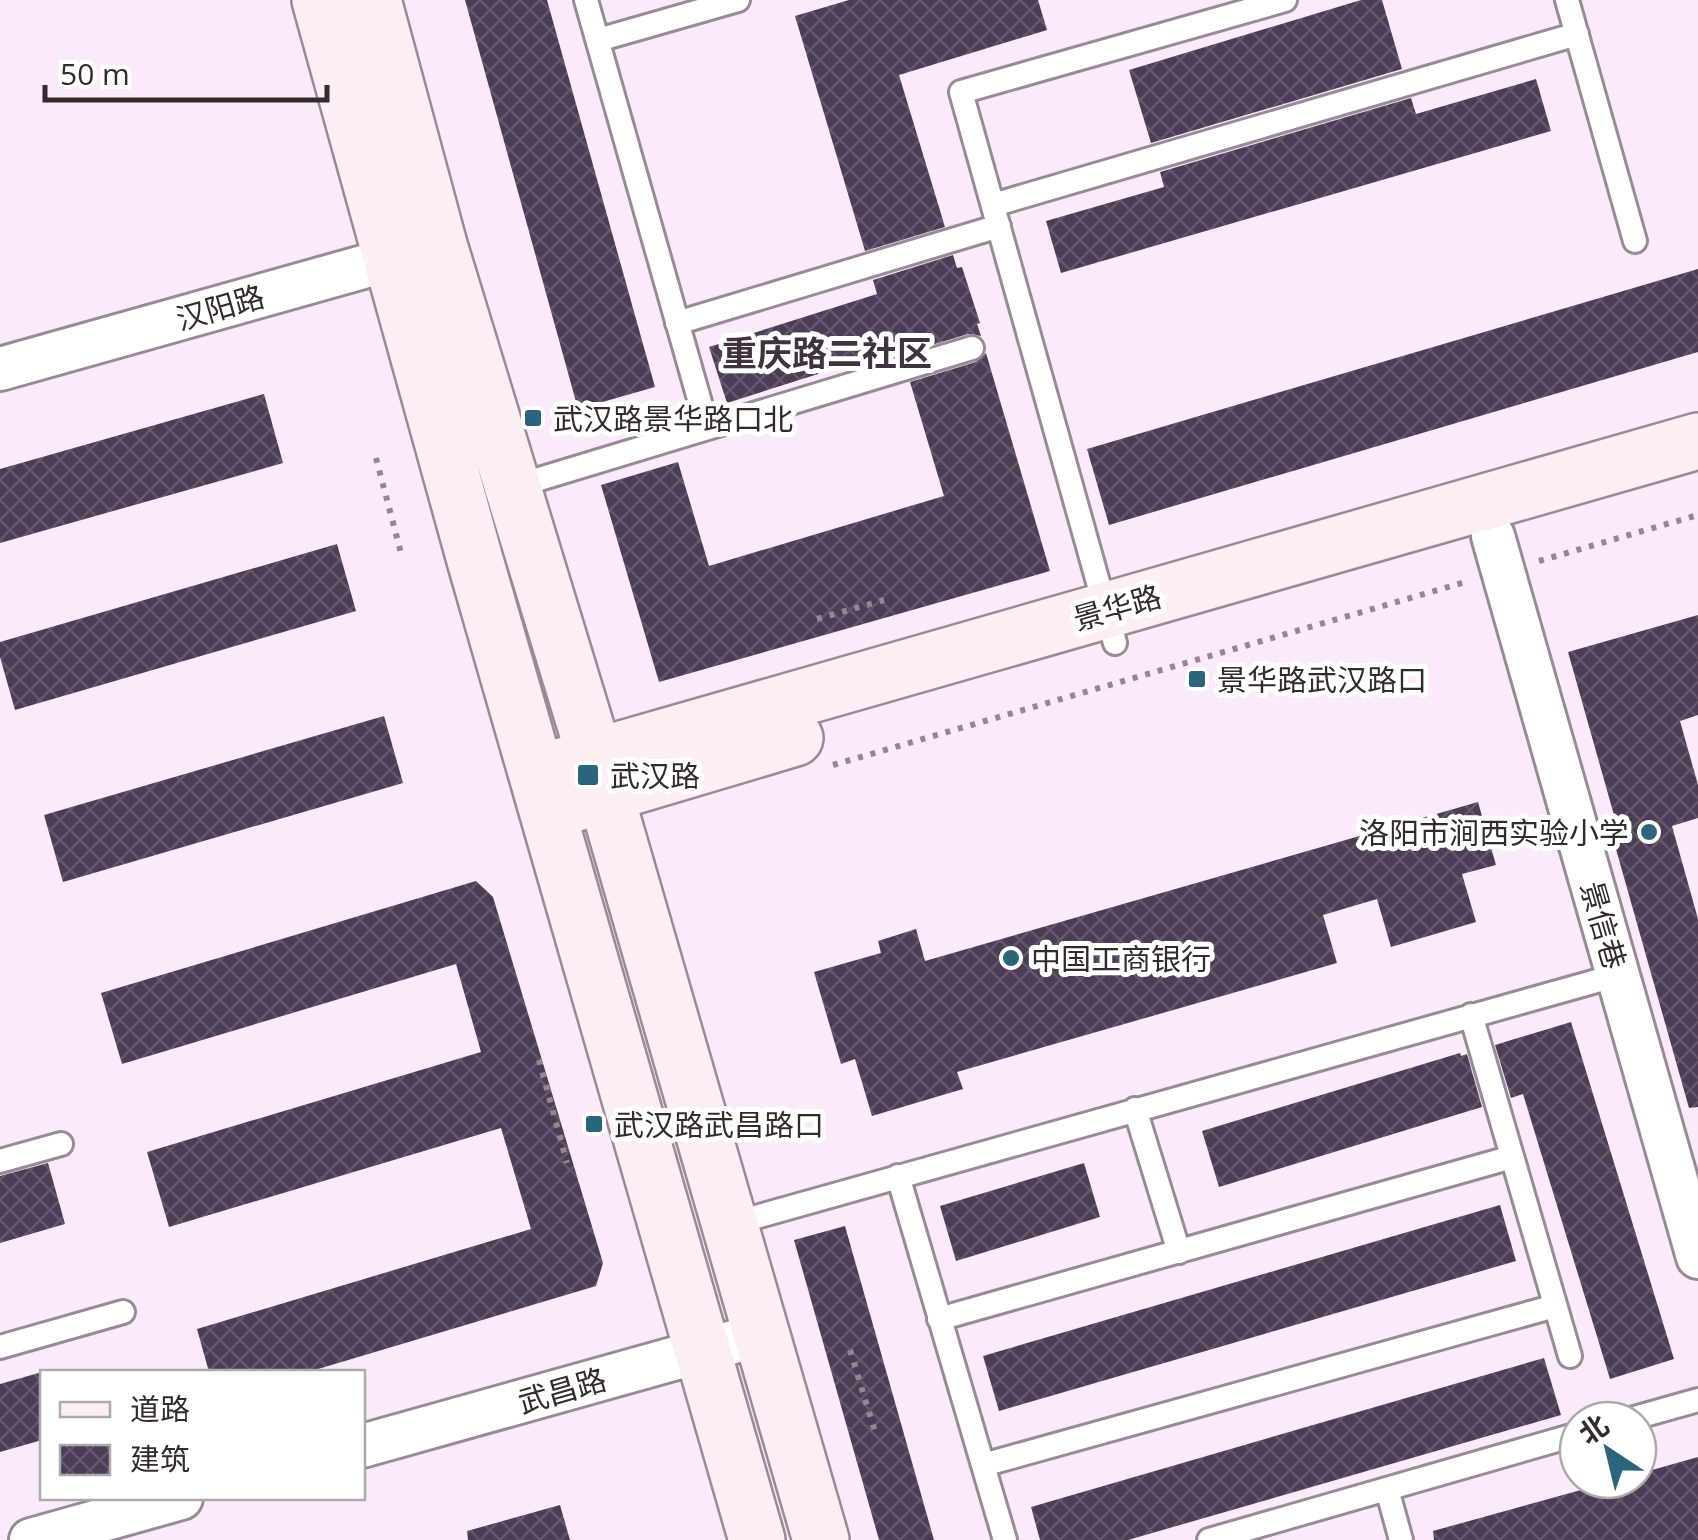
<svg xmlns="http://www.w3.org/2000/svg" width="1698" height="1540" viewBox="0 0 1698 1540" font-family="'Open Sans','Noto Sans SC',sans-serif">
  <style>
    .building { fill: url(#building-cross-hatch) }
    .lines { fill: none; stroke-linecap: round; stroke-linejoin: round }
    .lane-casing { stroke: #9a8997; stroke-width: 28 }
    .street-casing { stroke: #9a8997; stroke-width: 48 }
    .secondary-casing { stroke: #9a8997; stroke-width: 60 }
    .path { stroke: #948792; stroke-width: 6; stroke-dasharray: 5 8; stroke-linecap: butt }
    .lane { stroke: #fff; stroke-width: 22 }
    .street { stroke: #fff; stroke-width: 42 }
    .secondary { stroke: #fceef4; stroke-width: 55 }
    .poi-dot { fill: #2a657d; stroke: #fff; stroke-width: 4 }
    .labels { text-anchor: middle; dominant-baseline: central; stroke-width: 10; stroke-linejoin: round; paint-order: stroke }
    .street-label { font-size: 30px; fill: #322a30; stroke: #fff }
    .poi-label { font-size: 30px; fill: #322a30; stroke: #fff; text-anchor: start }
    .quarter-label { font-size: 35px; font-weight: bold; fill: #41323f; stroke: #fff }
  </style>
  <defs>
    <pattern id="building-cross-hatch" width="8" height="8" patternUnits="userSpaceOnUse" patternTransform="scale(2.5)"><rect width="8" height="8" fill="#4b3d55"/><path d="M0 0l8 8M0 8l8-8" fill="none" stroke="#63576b"/></pattern>
  </defs>
  <rect width="100%" height="100%" fill="#fce9f9"/>
  <path class="building" d="M 465,0 L 547,0 L 655,387 L 578,409 Z
    M 849,0 L 1038,0 L 1047,30 L 899,75 L 945,227 L 865,251 L 795,16 Z
    M 1361,0 L 1382,0 L 1402,69 L 1151,143 L 1129,70 Z
    M 1536,79 L 1551,131 L 1061,273 L 1046,221 L 1164,187 L 1160,172 L 1411,98 L 1416,114 Z
    M 953,255 L 957,268 L 962,267 L 980,323 L 977,324 L 981,336 L 968,334 L 902,354 L 900,348 L 727,403 L 709,347 L 877,294 L 873,280 Z
    M 1698,269 L 1698,352 L 1109,525 L 1087,449 Z
    M 986,353 L 1050,571 L 659,682 L 601,485 L 678,462 L 709,566 L 944,496 L 910,382 L 976,362 Z
    M 264,394 L 283,463 L 0,543 L 0,469 Z
    M 337,544 L 356,611 L 15,710 L 0,657 L 0,642 Z
    M 1698,615 L 1698,715 L 1680,721 L 1698,785 L 1698,818 L 1672,826 L 1698,919 L 1698,1107 L 1689,1108 L 1614,842 L 1621,840 L 1568,652 Z
    M 384,716 L 403,783 L 63,882 L 44,815 Z
    M 1478,802 L 1496,865 L 1462,874 L 1476,922 L 1391,947 L 1377,899 L 1323,915 L 1337,963 L 957,1072 L 963,1089 L 872,1116 L 855,1059 L 841,1064 L 814,972 L 881,953 L 878,941 L 916,929 L 925,961 Z
    M 476,881 L 493,897 L 603,1263 L 596,1286 L 308,1372 L 209,1372 L 197,1329 L 531,1229 L 501,1128 L 169,1227 L 147,1152 L 481,1052 L 456,964 L 122,1064 L 101,993 Z
    M 1571,1022 L 1674,1359 L 1610,1379 L 1523,1094 L 1511,1098 L 1495,1045 Z
    M 1460,1053 L 1461,1056 L 1467,1054 L 1482,1107 L 1219,1187 L 1202,1131 Z
    M 48,1163 L 65,1224 L 0,1243 L 0,1176 Z
    M 1084,1163 L 1100,1217 L 956,1261 L 940,1206 Z
    M 1500,1205 L 1516,1261 L 999,1411 L 983,1356 Z
    M 845,1226 L 934,1540 L 879,1540 L 794,1240 Z
    M 1544,1358 L 1561,1415 L 1128,1540 L 1040,1540 L 1031,1507 Z
    M 42,1372 L 42,1440 L 0,1452 L 0,1384 Z
    M 1698,1457 L 1698,1540 L 1434,1540 L 1433,1531 L 1617,1480 L 1638,1480 L 1638,1474 Z
    M 560,1505 L 570,1540 L 468,1540 L 467,1531 Z"/>
  <g class="lines">
    <defs>
      <path id="lane" d="M 586,0 L 707,427
        M 1567,0 L 1635,241
        M 598,40 L 738,0
        M 993,205 L 1577,34
        M 677,323 L 999,226
        M 513,487 L 972,348
        M 1115,643 L 961,92 L 1285,0
        M 1471,1015 L 1570,1356
        M 1135,1109 L 1179,1252
        M 0,1161 L 61,1144
        M 898,1176 L 1005,1540
        M 731,1224 L 1618,975
        M 939,1319 L 1512,1157
        M 0,1347 L 123,1312
        M 1627,1420 L 1698,1400
        M 983,1465 L 1555,1306
        M 1387,1489 L 1401,1540
        M 1209,1540 L 1578,1434"/>
      <path id="street" d="M 0,369 L 420,251
        M 1493,536 L 1698,1257
        M 362,1446 L 762,1334
        M 31,1540 L 181,1498"/>
      <path id="secondary" d="M 320,0 L 475,560 L 757,1540
        M 373,0 L 439,245 L 585,724 L 821,1540
        M 559,767 L 1698,441
        M 570,805 L 795,738"/>
    </defs>
    <use href="#lane" class="lane-casing"/>
    <use href="#street" class="street-casing"/>
    <use href="#secondary" class="secondary-casing"/>
    <path class="path" d="M 376,458 L 401,553
      M 1539,561 L 1698,515
      M 817,619 L 884,600
      M 833,765 L 1469,581
      M 539,1060 L 567,1163
      M 850,1350 L 876,1435"/>
    <use href="#lane" class="lane"/>
    <use href="#street" class="street"/>
    <use href="#secondary" class="secondary"/>
  </g>
  <g class="poi-dot">
    <rect x="523" y="408" width="20" height="20" rx="5"/>
    <rect x="1187" y="669" width="20" height="20" rx="5"/>
    <rect x="576" y="763" width="24" height="24" rx="5"/>
    <circle cx="1649" cy="832" r="10"/>
    <circle cx="1011" cy="958" r="10"/>
    <rect x="584" y="1114" width="20" height="20" rx="5"/>
  </g>
  <g class="labels">
    <g class="street-label">
      <text transform="translate(220 307) rotate(-16)">汉阳路</text>
      <text transform="translate(1117 607) rotate(-16)">景华路</text>
      <text transform="translate(1604 925) rotate(74)">景信巷</text>
      <text transform="translate(562 1390) rotate(-16)">武昌路</text>
    </g>
    <g class="poi-label">
      <text x="553" y="418">武汉路景华路口北</text>
      <text x="1217" y="679">景华路武汉路口</text>
      <text x="610" y="775">武汉路</text>
      <text x="1629" y="832" text-anchor="end">洛阳市涧西实验小学</text>
      <text x="1031" y="958">中国工商银行</text>
      <text x="614" y="1124">武汉路武昌路口</text>
    </g>
    <g class="quarter-label">
      <text x="827" y="352">重庆路二社区</text>
    </g>
  </g>
  <rect x="40" y="1370" width="325" height="130" fill="#ffffff" stroke="#adaaac" stroke-width="2.5"/>
  <rect x="60" y="1402" width="50" height="15" fill="#fceef4" stroke="#adaaac" stroke-width="2.5"/>
  <text x="130" y="1420" font-size="30" fill="#322a30">道路</text>
  <rect x="60" y="1445" width="50" height="30" fill="url(#building-cross-hatch)" stroke="#adaaac" stroke-width="2.5"/>
  <text x="130" y="1470" font-size="30" fill="#322a30">建筑</text>
  <g transform="translate(1608 1450) rotate(325)"><circle r="48" fill="#ffffff" stroke="#adaaac" stroke-width="2.5"/>
  <path d="M0-8L18 38L0 25L-18 38Z" fill="#2a657d"/>
  <text y="-15" font-size="28" font-weight="bold" text-anchor="middle" fill="#322a30">北</text>
  </g>
  <path d="M45 85v15h282v-15" fill="none" stroke="#322a30" stroke-width="5"/>
  <text x="60" y="85" font-size="30" fill="#322a30" stroke="#ffffff" stroke-width="8" paint-order="stroke">50 m</text>
</svg>
